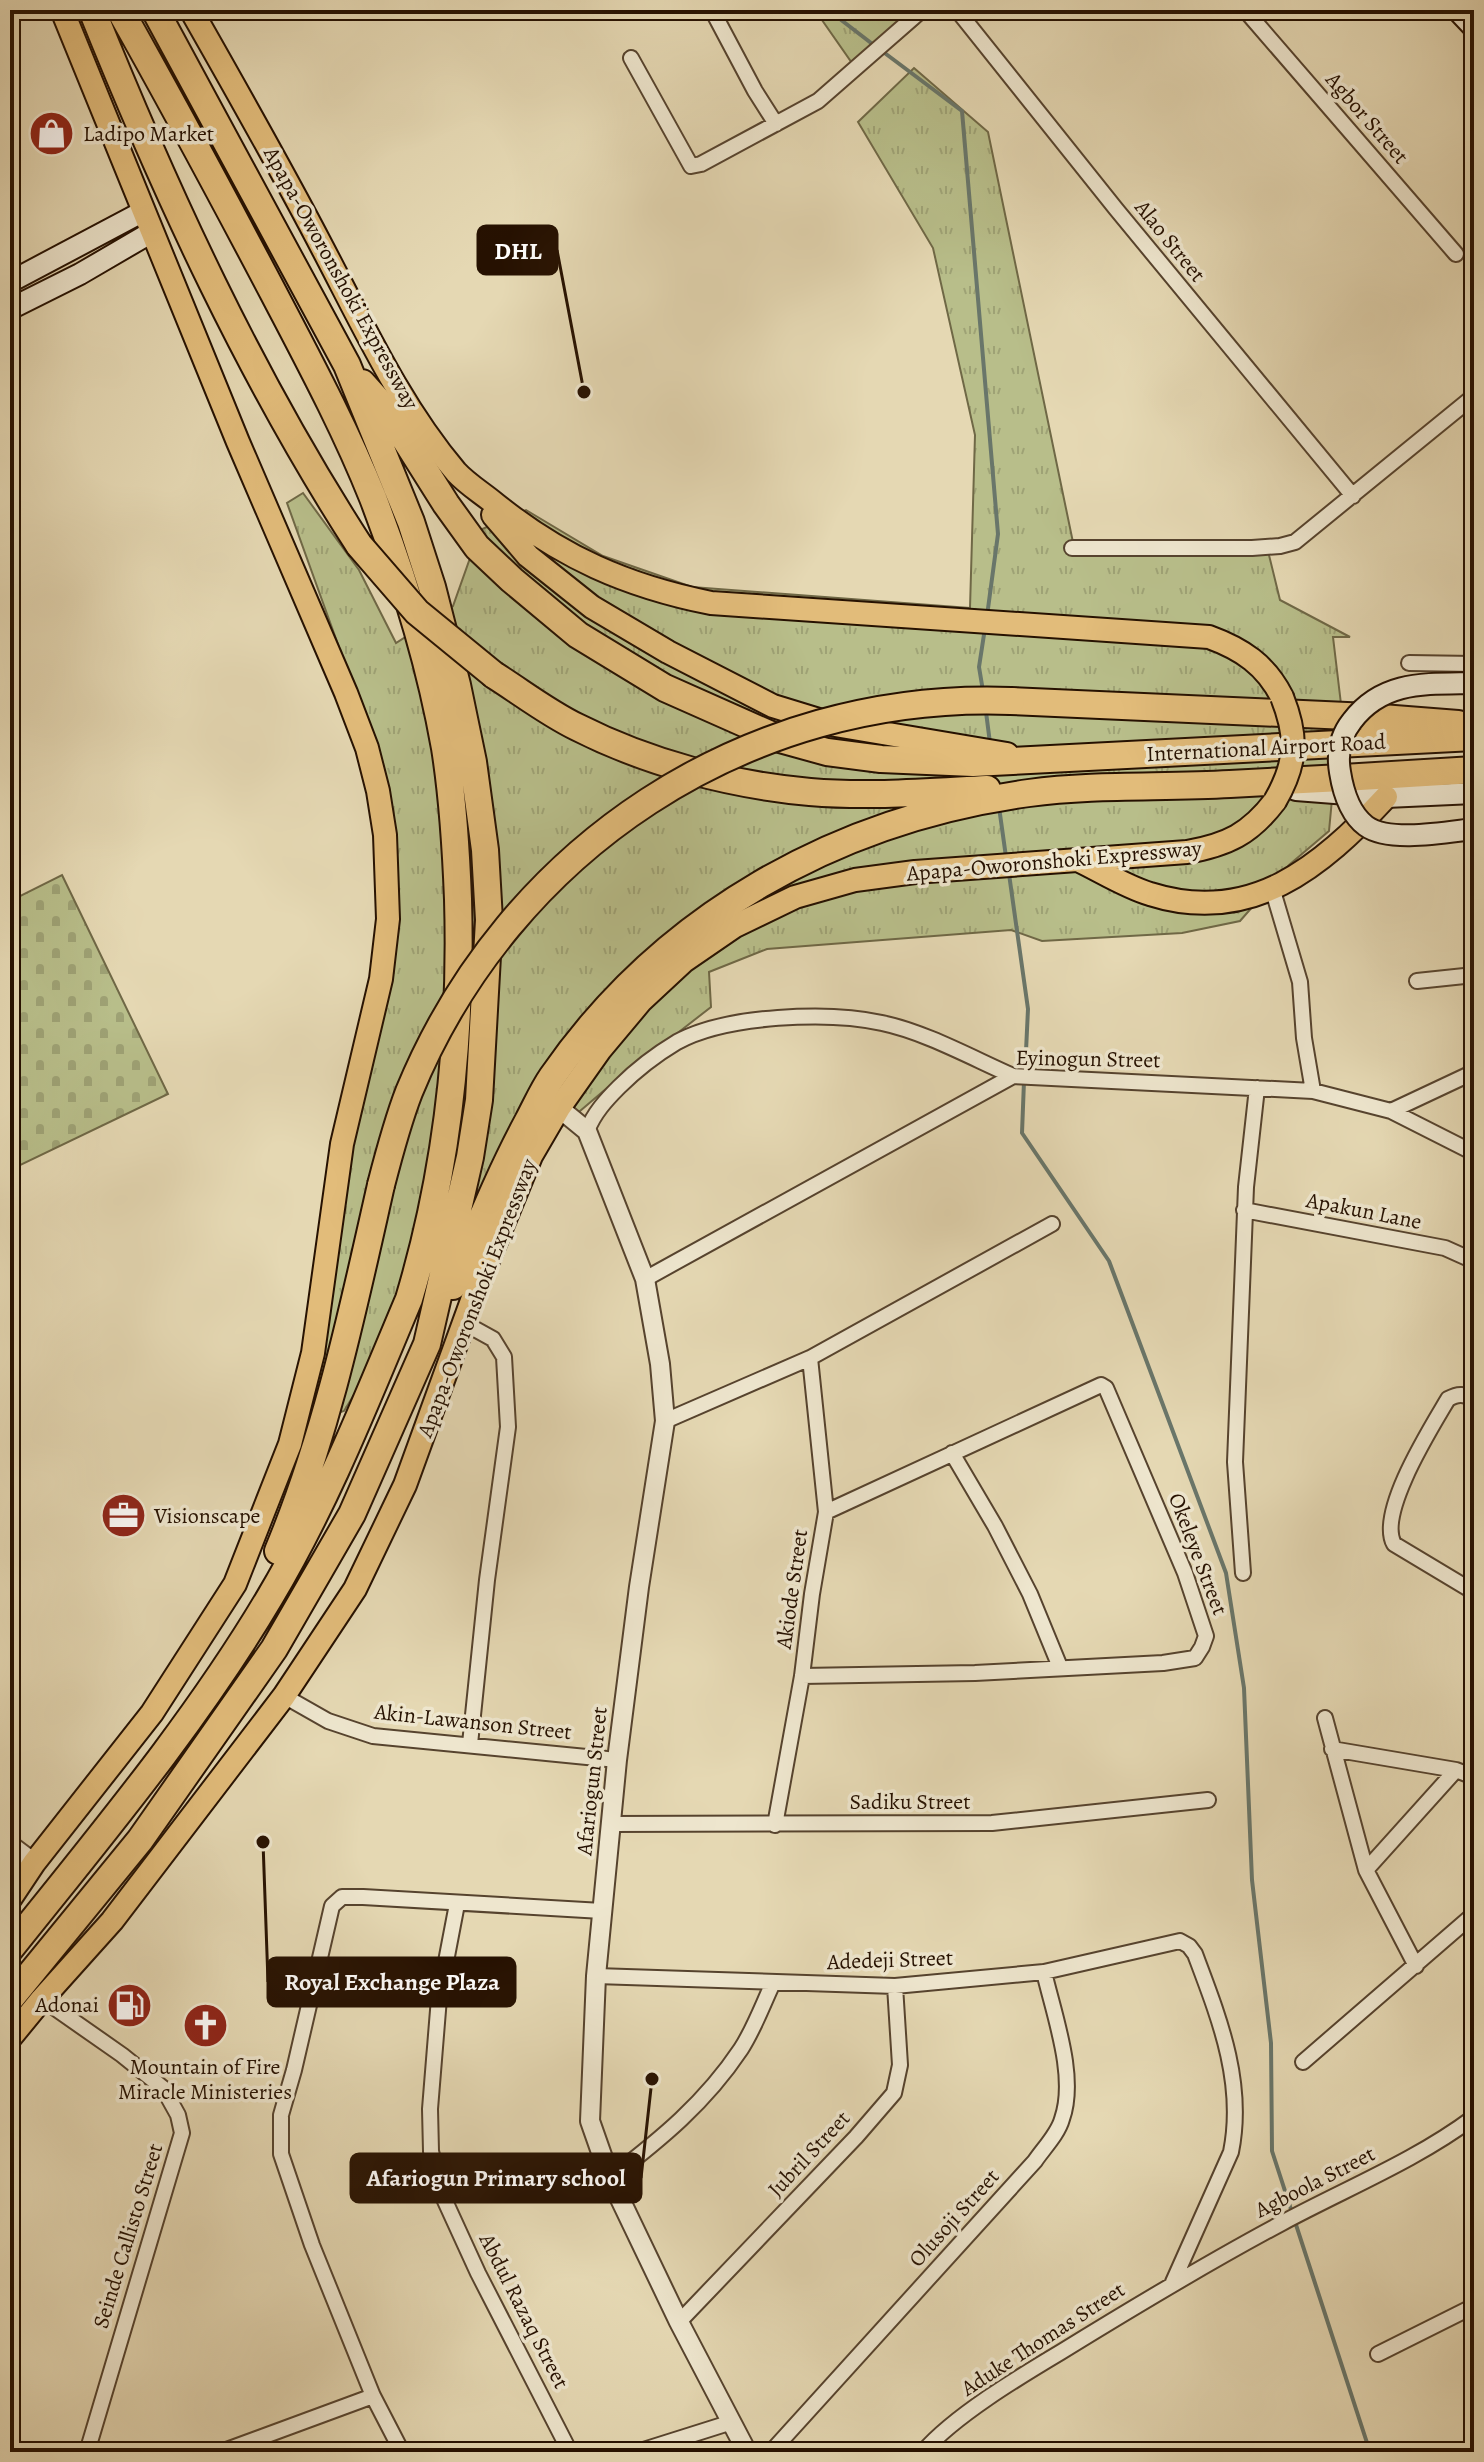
<svg xmlns="http://www.w3.org/2000/svg" width="1484" height="2462" viewBox="0 0 1484 2462" font-family="Alegreya,serif">
  <style>
    .grass { fill: url(#grass-tufts); stroke: #6f6846; stroke-width: 2 }
    .cemetery { fill: url(#cemetery-stones); stroke: #6f6846; stroke-width: 2 }
    .lines { fill: none; stroke-linecap: round; stroke-linejoin: round }
    .stream { stroke: #69766a; stroke-width: 4 }
    .minor-casing { stroke: #56432e; stroke-width: 18 }
    .tertiary-casing { stroke: #56432e; stroke-width: 22 }
    .secondary-casing { stroke: #261101; stroke-width: 24 }
    .primary-casing { stroke: #261101; stroke-width: 26 }
    .motorway-casing { stroke: #261101; stroke-width: 30 }
    .minor { stroke: #eee6ce; stroke-width: 14 }
    .tertiary { stroke: #eee6ce; stroke-width: 18 }
    .secondary { stroke: #eee6ce; stroke-width: 20 }
    .primary { stroke: #e2bc7a; stroke-width: 22 }
    .motorway { stroke: #e2bc7a; stroke-width: 26 }
    .secondary-bridge-casing { stroke: #261101; stroke-width: 24; stroke-linecap: butt }
    .primary-bridge-casing { stroke: #261101; stroke-width: 26; stroke-linecap: butt }
    .motorway-bridge-casing { stroke: #261101; stroke-width: 30; stroke-linecap: butt }
    .secondary-bridge { stroke: #eee6ce; stroke-width: 20 }
    .primary-bridge { stroke: #e2bc7a; stroke-width: 22 }
    .motorway-bridge { stroke: #e2bc7a; stroke-width: 26 }
    .labels { text-anchor: middle; dominant-baseline: central; stroke-width: 7; stroke-linejoin: round; paint-order: stroke }
    .street-label { font-size: 22px; fill: #261101; stroke: #eee6ce }
    .poi-label { font-size: 22px; fill: #261101; stroke: #eee6ce; text-anchor: start }
    .leader { fill: none; stroke: #261101; stroke-width: 3 }
    .callout-dot { fill: #261101; stroke: #eee6ce; stroke-width: 3 }
    .callout { fill: #261101; stroke: #261101; stroke-width: 3 }
    .callout-label { font-size: 24px; text-anchor: middle; font-weight: bold; fill: #fff }
  </style>
  <defs>
    <pattern id="grass-tufts" width="24" height="20" patternUnits="userSpaceOnUse" patternTransform="scale(2)"><rect width="24" height="20" fill="#b8be8a"/><path d="M3 7l-1-3M5 7V3M7 7l1-3M15 17l-1-3M17 17v-4M19 17l1-3" fill="none" stroke="#9ea275"/></pattern>
    <pattern id="cemetery-stones" width="16" height="16" patternUnits="userSpaceOnUse" patternTransform="scale(2)"><rect width="16" height="16" fill="#b8be8a"/><path d="M2 7V4a2 2 0 0 1 4 0v3zM10 15v-3a2 2 0 0 1 4 0v3z" fill="#9ea275"/></pattern>
  </defs>
  <rect width="100%" height="100%" fill="#e5d8b3"/>
  <filter id="stains"><feTurbulence type="fractalNoise" baseFrequency=".0025" numOctaves="4"/><feColorMatrix values="0 0 0 0 .2 0 0 0 0 .09 0 0 0 0 .02 0 0 0 .5 -.17"/></filter>
  <radialGradient id="worn" r=".72"><stop offset=".6" stop-color="#630" stop-opacity="0"/><stop offset="1" stop-color="#630" stop-opacity=".3"/></radialGradient>
  <path class="grass" d="M 815,10 L 905,10 L 918,24 L 898,41 L 880,41 L 852,63 Z
    M 914,68 L 988,132 L 1075,552 L 1268,551 L 1280,600 L 1350,637 L 1333,637 L 1341,704 L 1329,831 L 1289,865 L 1240,921 L 1182,933 L 1042,941 L 1011,930 L 767,949 L 709,972 L 711,1007 L 607,1088 L 472,1203 L 344,1411 L 294,1427 L 375,1031 L 380,761 L 287,503 L 303,493 L 359,570 L 396,643 L 453,606 L 480,530 L 526,510 L 603,556 L 692,587 L 970,608 L 975,435 L 933,248 L 858,122 Z"/>
  <path class="cemetery" d="M 62,875 L 168,1094 L 10,1170 L 10,901 Z"/>
  <g class="lines">
    <path class="stream" d="M 835,10 L 836,16 L 875,46
      M 882,51 L 962,111 L 998,534 L 987,616
      M 983,691 L 979,667 L 985,628
      M 986,712 L 990,743
      M 999,807 L 1006,857
      M 1009,874 L 1028,1009 L 1025,1072
      M 1024,1081 L 1022,1133 L 1109,1261 L 1226,1573 L 1244,1688 L 1252,1880 L 1271,2043 L 1272,2151 L 1370,2452"/>
    <defs>
      <path id="minor" d="M 712,10 L 755,91 L 776,124
        M 957,10 L 1116,209 L 1353,496
        M 1245,10 L 1456,254
        M 631,58 L 691,166 L 701,164 L 818,101 L 922,10
        M 1072,548 L 1252,548 L 1280,546 L 1295,542 L 1474,396
        M 1409,663 L 1474,664
        M 1273,891 L 1300,982 L 1304,1038 L 1313,1091
        M 1417,981 L 1474,975
        M 1391,1111 L 1474,1072
        M 587,1131 C 594,1113 606,1100 619,1087 C 636,1070 657,1054 677,1042 C 726,1015 829,1011 882,1023 C 925,1032 972,1058 1013,1076
        M 1244,1210 L 1445,1248 L 1474,1261
        M 645,1279 L 1013,1076 L 1313,1091 L 1391,1111 L 1474,1153
        M 464,1323 L 493,1339 L 504,1357 L 508,1427 L 487,1580 L 470,1744
        M 1474,1400 C 1464,1394 1459,1393 1448,1399 C 1431,1428 1377,1513 1394,1544 L 1474,1592
        M 665,1421 L 810,1358 L 1052,1224
        M 952,1453 L 995,1526 L 1030,1594 L 1060,1667
        M 1243,1573 L 1235,1462 L 1246,1187 L 1257,1088
        M 802,1676 L 975,1673 L 1163,1663 L 1195,1658 L 1202,1647 L 1206,1636 L 1185,1573 L 1106,1388 L 1101,1385 L 826,1512
        M 284,1696 L 328,1721 L 373,1736 L 617,1760
        M 1325,1718 L 1366,1870 L 1416,1966
        M 1332,1749 L 1456,1770 L 1474,1777
        M 611,1824 L 992,1823 L 1208,1800
        M 775,1825 L 802,1676 L 812,1594 L 826,1512 L 810,1358
        M 1366,1870 L 1456,1770
        M 457,1904 L 439,1998 L 430,2109 L 431,2151 L 440,2190 L 478,2273 L 570,2452
        M 596,1976 L 895,1986 L 1044,1972 L 1180,1941 L 1189,1946 L 1195,1954 C 1219,2018 1245,2082 1231,2152 L 1173,2282
        M 42,1999 L 122,2055 L 163,2088 L 178,2115 L 182,2133 L 87,2452
        M 1303,2062 L 1474,1914
        M 610,2178 C 661,2139 705,2103 741,2049 C 754,2029 763,2004 773,1983
        M 679,2322 L 856,2137 L 894,2093 L 900,2065 L 895,1986
        M 1378,2354 L 1474,2306
        M 221,2452 L 373,2396
        M 402,2452 L 373,2396 L 312,2245 L 281,2154 L 281,2115 L 294,2070 L 332,1906 L 342,1897 L 363,1897 L 602,1911
        M 637,2452 L 732,2422
        M 771,2452 L 1035,2161 C 1043,2149 1058,2134 1062,2119 C 1077,2077 1054,2015 1044,1972
        M 923,2452 C 954,2416 1019,2377 1061,2352 C 1134,2307 1207,2263 1282,2223 C 1347,2188 1415,2161 1474,2117"/>
      <path id="tertiary" d="M 559,1108 L 587,1131 L 645,1279 L 660,1364 L 665,1421 L 639,1587 L 617,1760 L 596,1976 L 590,2121 L 610,2178 L 679,2322 L 747,2452
        M 10,1845 L 34,1863"/>
      <path id="secondary" d="M 1457,10 L 1474,28
        M 10,282 L 142,212
        M 10,309 L 80,274 L 152,232
        M 1296,790 L 1386,797 L 1474,793"/>
      <path id="primary" d="M 191,10 C 236,89 281,168 323,249 C 363,325 400,406 456,472 C 467,484 482,493 494,503 C 561,557 626,586 711,603 L 1209,637 C 1242,649 1266,665 1282,697
        M 493,515 L 528,556 L 592,607 L 668,652 L 773,706 L 835,725 L 1007,754
        M 1078,860 C 1101,871 1126,887 1150,894 C 1251,926 1321,867 1386,797
        M 10,1899 L 34,1863 L 152,1713 L 235,1584 L 290,1444 L 313,1353 L 342,1144 L 381,979 L 388,919 L 385,835 L 378,791 L 367,748 L 346,693 L 238,442 L 62,10
        M 10,2038 L 42,1999 L 112,1921 L 284,1696 L 355,1589 L 405,1485 L 474,1295 L 531,1156 L 559,1108 L 600,1050 L 641,1001 L 684,961 L 735,926 L 795,897 L 855,880 L 915,872 L 1187,852 C 1227,845 1250,834 1275,801"/>
      <path id="motorway" d="M 92,10 C 166,194 251,378 359,545
        M 362,383 L 388,412 L 446,504 L 477,547 L 512,580 L 578,635 L 665,688 L 780,739 L 827,752 L 881,759 L 973,763 L 1474,737
        M 494,675 C 521,692 548,713 577,727 C 648,763 731,785 810,792 C 869,797 929,792 987,789
        M 1011,701 L 1369,717 L 1458,724
        M 453,1286 C 477,1230 499,1175 528,1121 C 536,1106 543,1090 552,1077 C 663,916 837,819 1029,793 C 1095,784 1163,788 1230,784 C 1311,780 1393,775 1474,770
        M 278,1551 C 327,1434 353,1309 381,1185
        M 10,1949 C 101,1835 196,1722 270,1597 C 327,1501 366,1401 409,1299 C 448,1169 462,1035 458,899 C 456,848 453,798 445,748 C 430,663 404,579 373,498 C 345,428 309,361 274,294 C 224,199 173,104 120,10
        M 10,1999 L 140,1840 L 274,1649 L 352,1514 L 427,1344 L 470,1157 L 479,1100 L 489,920 L 485,850 L 473,762 L 457,685 L 432,587 L 411,522 L 347,365 L 155,10"/>
    </defs>
    <use href="#minor" class="minor-casing"/>
    <use href="#tertiary" class="tertiary-casing"/>
    <use href="#secondary" class="secondary-casing"/>
    <use href="#primary" class="primary-casing"/>
    <use href="#motorway" class="motorway-casing"/>
    <use href="#minor" class="minor"/>
    <use href="#tertiary" class="tertiary"/>
    <use href="#secondary" class="secondary"/>
    <use href="#primary" class="primary"/>
    <use href="#motorway" class="motorway"/>
    <defs>
      <path id="secondary-bridge" d="M 1474,683 C 1427,684 1383,680 1352,721 C 1340,736 1337,754 1340,772 C 1343,791 1350,814 1366,826 C 1389,843 1447,832 1474,829"/>
      <path id="primary-bridge" d="M 1275,801 C 1297,763 1298,737 1282,697"/>
      <path id="motorway-bridge" d="M 359,545 L 417,612 L 494,675
        M 381,1185 C 389,1154 397,1123 409,1092 C 509,848 747,691 1011,701"/>
    </defs>
    <use href="#secondary-bridge" class="secondary-bridge-casing"/>
    <use href="#primary-bridge" class="primary-bridge-casing"/>
    <use href="#motorway-bridge" class="motorway-bridge-casing"/>
    <use href="#secondary-bridge" class="secondary-bridge"/>
    <use href="#primary-bridge" class="primary-bridge"/>
    <use href="#motorway-bridge" class="motorway-bridge"/>
  </g>
  <defs>
    <symbol id="shop-disc" viewBox="-11 -11 22 22"><circle r="9.5" fill="#8f2418" stroke="#eee6ce"/><path d="M-5-2.5h2.3a2.7 3.5 0 0 1 5.4 0H5L5.5 6h-11ZM-1.5-2.5h3a1.5 2.3 0 0 0-3 0Z" fill="#fff"/></symbol>
    <symbol id="office-disc" viewBox="-11 -11 22 22"><circle r="9.5" fill="#8f2418" stroke="#eee6ce"/><path d="M-6-3h4V-5.5h4V-3h4V5H-6ZM-1-4.5V-3h2v-1.5ZM-6 0V1H6V0Z" fill="#fff"/></symbol>
    <symbol id="fuel-disc" viewBox="-11 -11 22 22"><circle r="9.5" fill="#8f2418" stroke="#eee6ce"/><path d="M-5.5-6h7V0h2V4h1.3V-2.5L3-4.5l.8-.8L6-3V5H2.5V1h-1V6h-7ZM-4.2-4.7v3.2H.2V-4.7Z" fill="#fff"/></symbol>
    <symbol id="church-disc" viewBox="-11 -11 22 22"><circle r="9.5" fill="#8f2418" stroke="#eee6ce"/><path d="M-1.2-6h2.4v3.5h3.3v2.4h-3.3V6h-2.4V-.1h-3.3v-2.4h3.3Z" fill="#fff"/></symbol>
  </defs>
  <g fill-rule="evenodd">
    <use href="#shop-disc" x="26" y="108" width="51" height="51"/>
    <use href="#office-disc" x="98" y="1490" width="51" height="51"/>
    <use href="#fuel-disc" x="104" y="1980" width="51" height="51"/>
    <use href="#church-disc" x="180" y="2000" width="51" height="51"/>
  </g>
  <g class="labels">
    <g class="street-label">
      <text transform="translate(1367 118) rotate(49)">Agbor Street</text>
      <text transform="translate(1170 241) rotate(51)">Alao Street</text>
      <text transform="translate(341 278) rotate(61)">Apapa-Oworonshoki Expressway</text>
      <text transform="translate(1266 748) rotate(-3)">International Airport Road</text>
      <text transform="translate(1054 861) rotate(-5)">Apapa-Oworonshoki Expressway</text>
      <text transform="translate(1088 1059) rotate(1)">Eyinogun Street</text>
      <text transform="translate(1364 1211) rotate(11)">Apakun Lane</text>
      <text transform="translate(477 1298) rotate(-69)">Apapa-Oworonshoki Expressway</text>
      <text transform="translate(1198 1554) rotate(69)">Okeleye Street</text>
      <text transform="translate(792 1589) rotate(-82)">Akiode Street</text>
      <text transform="translate(473 1722) rotate(6)">Akin-Lawanson Street</text>
      <text transform="translate(592 1781) rotate(-84)">Afariogun Street</text>
      <text x="910" y="1802">Sadiku Street</text>
      <text transform="translate(890 1960) rotate(-2)">Adedeji Street</text>
      <text transform="translate(809 2154) rotate(-47)">Jubril Street</text>
      <text transform="translate(1315 2182) rotate(-27)">Agboola Street</text>
      <text transform="translate(954 2218) rotate(-48)">Olusoji Street</text>
      <text transform="translate(128 2236) rotate(-73)">Seinde Callisto Street</text>
      <text transform="translate(524 2311) rotate(63)">Abdul Razaq Street</text>
      <text transform="translate(1043 2339) rotate(-33)">Aduke Thomas Street</text>
    </g>
    <g class="poi-label">
      <text x="83" y="134">Ladipo Market</text>
      <text x="154" y="1516">Visionscape</text>
      <text x="99" y="2005" text-anchor="end">Adonai</text>
      <text x="205" y="2067" text-anchor="middle">Mountain of Fire<tspan x="205" dy="25">Miracle Ministeries</tspan></text>
    </g>
  </g>
  <path class="leader" d="M584 392L557 250M263 1842L268 1982M652 2079L641 2178"/>
  <g class="callout-dot">
    <circle cx="584" cy="392" r="8"/>
    <circle cx="263" cy="1842" r="8"/>
    <circle cx="652" cy="2079" r="8"/>
  </g>
  <g class="callout">
    <rect x="478" y="226" width="79" height="48" rx="8"/>
    <rect x="268" y="1958" width="247" height="48" rx="8"/>
    <rect x="351" y="2154" width="290" height="48" rx="8"/>
  </g>
  <g class="callout-label">
    <text x="518" y="259">DHL</text>
    <text x="392" y="1990">Royal Exchange Plaza</text>
    <text x="496" y="2186">Afariogun Primary school</text>
  </g>
  <rect width="1484" height="2462" fill="none" stroke="#e5d8b3" stroke-width="40"/>
  <rect x="12" y="12" width="1460" height="2438" fill="none" stroke="#261101" stroke-width="4"/>
  <rect x="20" y="20" width="1444" height="2422" fill="none" stroke="#261101" stroke-width="2"/>
  <rect width="100%" height="100%" filter="url(#stains)"/>
  <rect width="100%" height="100%" fill="url(#worn)"/>
</svg>
